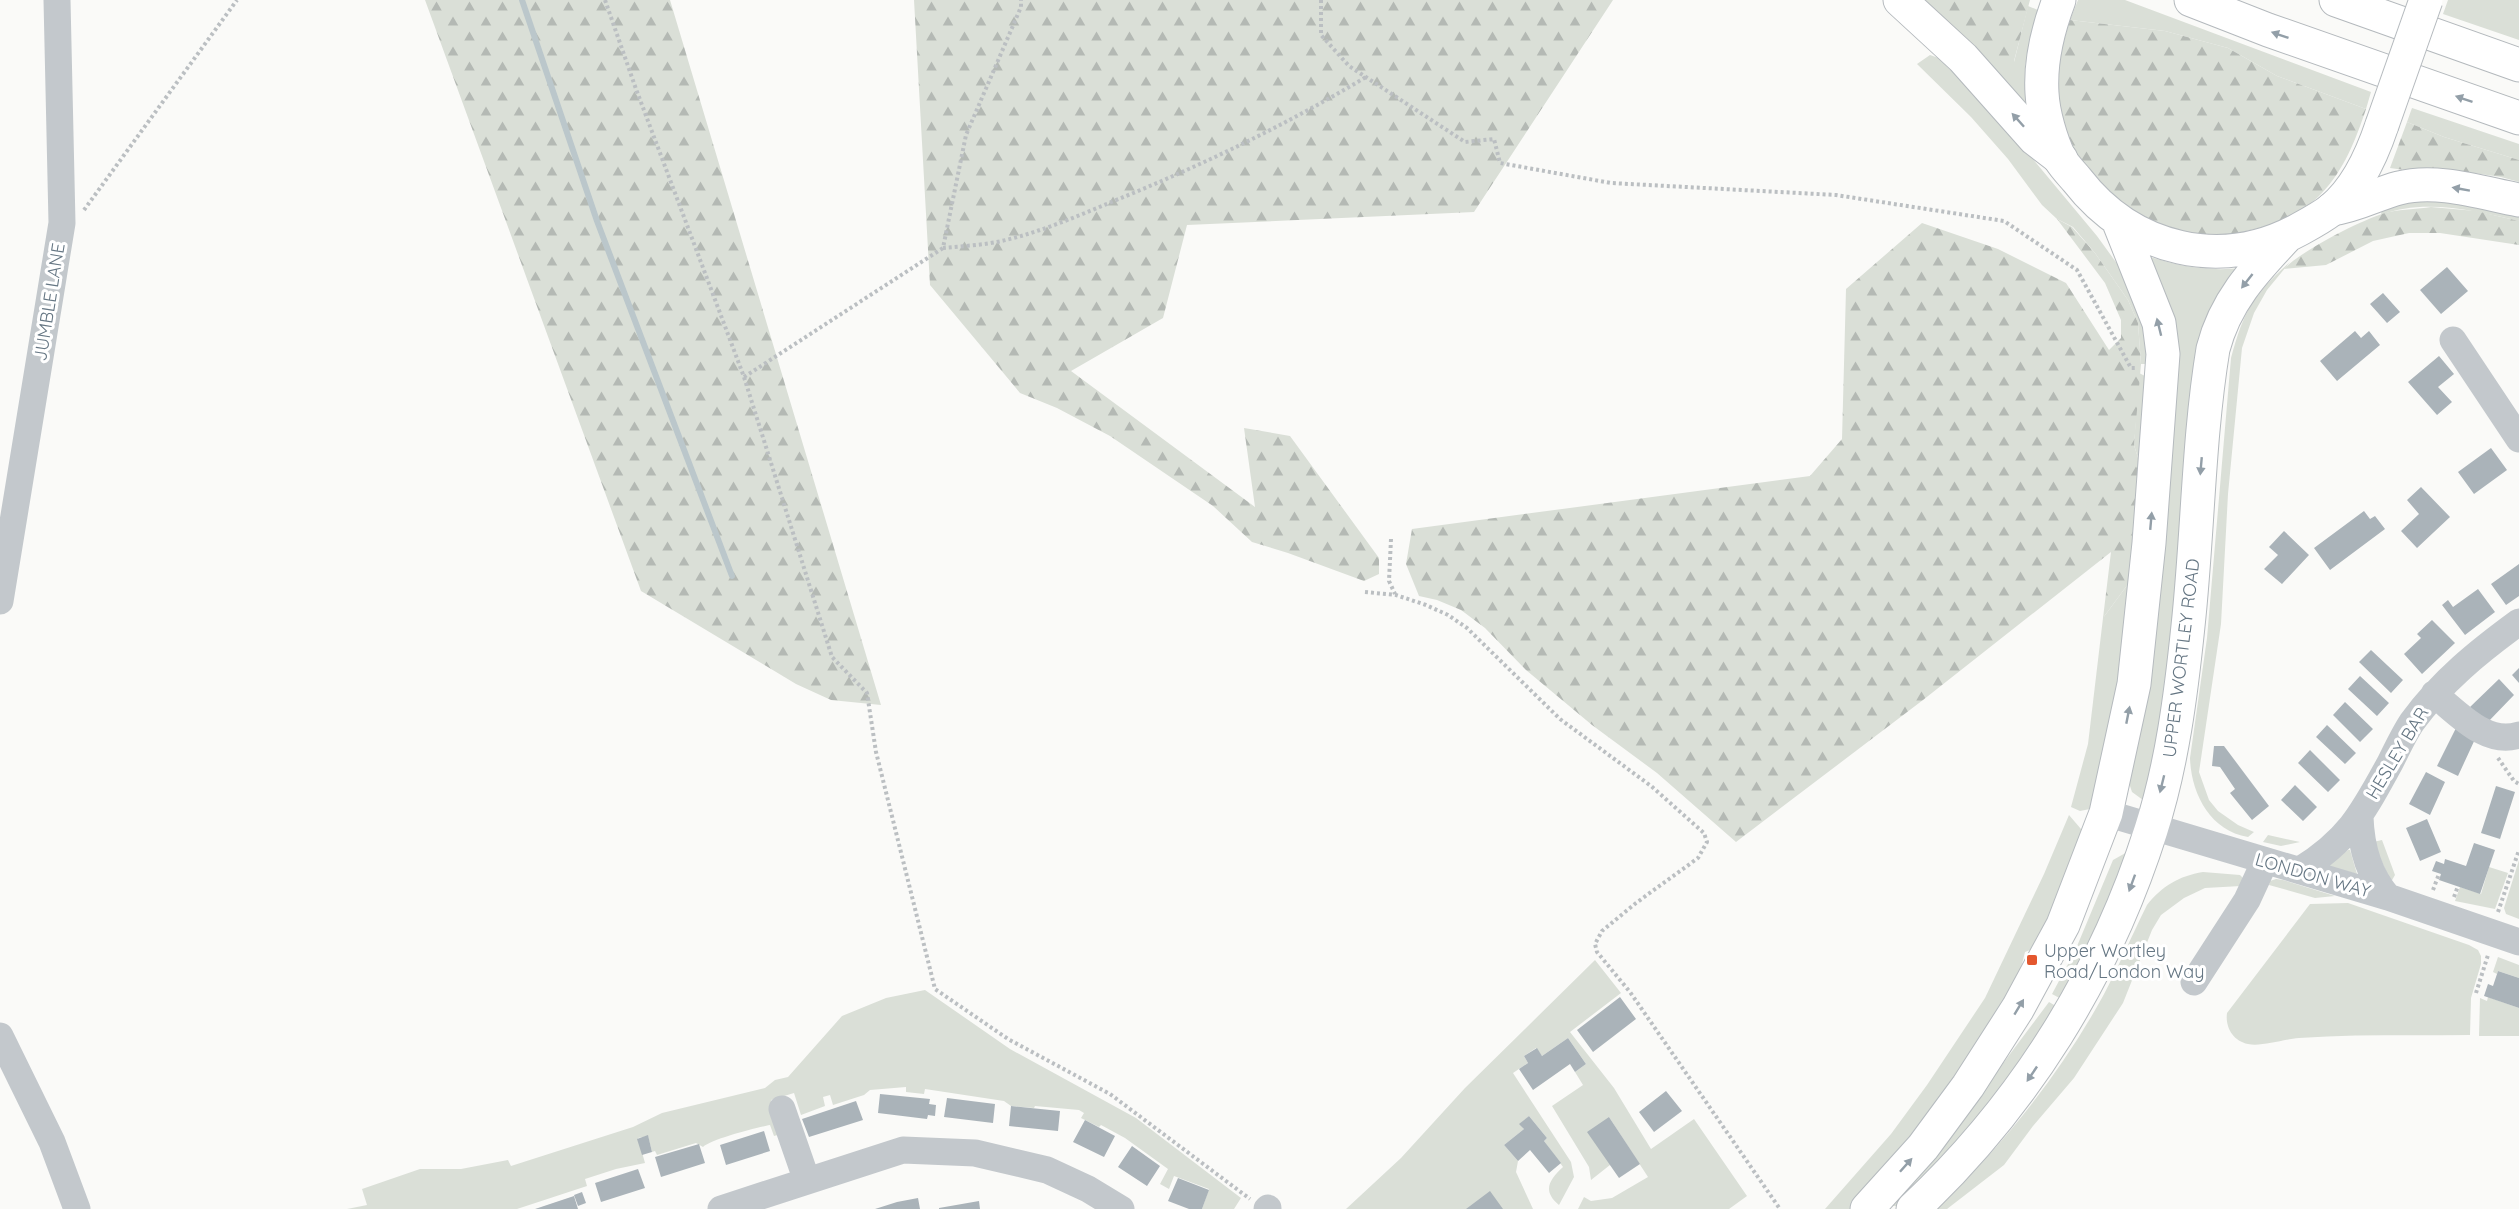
<svg xmlns="http://www.w3.org/2000/svg" width="2519" height="1209" viewBox="0 0 2519 1209" font-family="Quicksand,sans-serif">
  <style>
    .green { fill: #dadfd7 }
    .forest { fill: url(#forest-firs) }
    .lines { fill: none; stroke-linecap: round; stroke-linejoin: round }
    .stream { stroke: #bbc7cb; stroke-width: 6 }
    .building { fill: #aab3b9 }
    .major-casing { stroke: #b5babe; stroke-width: 35 }
    .highway-casing { stroke: #b4b9bd; stroke-width: 35 }
    .path { stroke: #bbbfc2; stroke-width: 4; stroke-dasharray: 3 3; stroke-linecap: butt }
    .minor { stroke: #c3c8cc; stroke-width: 27 }
    .major { stroke: #fff; stroke-width: 33 }
    .highway { stroke: #fff; stroke-width: 33 }
    .major-bridge-casing { stroke: #b5babe; stroke-width: 35; stroke-linecap: butt }
    .major-bridge { stroke: #fff; stroke-width: 33 }
    .oneway { fill: #939fa8 }
    .poi-dot { fill: #e4572e; stroke: #fff; stroke-width: 2 }
    .labels { text-anchor: middle; dominant-baseline: central; stroke-width: 6; stroke-linejoin: round; paint-order: stroke }
    .street-label { font-size: 18px; fill: #657683; stroke: #fff }
    .poi-label { font-size: 18px; fill: #657683; stroke: #fff; text-anchor: start }
  </style>
  <defs>
    <pattern id="forest-firs" width="22" height="20" patternUnits="userSpaceOnUse" patternTransform="scale(1.5)"><rect width="22" height="20" fill="#dadfd7"/><path d="M5 1l3.5 6h-7zM16 11l3.5 6h-7z" fill="#b4b9b4"/></pattern>
  </defs>
  <rect width="100%" height="100%" fill="#fafaf8"/>
  <path class="green" d="M 2078,0 L 2125,0 L 2371,92 L 2366,109 L 2277,76 L 2228,48 L 2165,31 L 2070,20 Z
    M 2448,0 L 2519,0 L 2519,40 L 2443,14 Z
    M 2028,6 L 2038,10 L 2025,66 L 2026,106 L 1950,30 L 2014,80 L 2014,62 Z
    M 1930,55 L 1953,63 L 2097,236 L 2131,283 L 2152,342 L 2146,364 L 2141,364 L 2138,323 L 2128,300 L 2095,253 L 2073,227 L 2057,219 L 2042,205 L 2008,159 L 1971,117 L 1917,64 Z
    M 2412,108 L 2519,144 L 2519,160 L 2444,137 L 2407,122 Z
    M 2431,199 L 2519,210 L 2519,221 C 2476,211 2424,198 2381,215 L 2382,206 Z
    M 2141,254 C 2174,265 2205,272 2241,268 L 2160,749 L 2143,800 L 2132,792 L 2129,783 L 2166,483 Z
    M 2290,262 L 2267,290 L 2254,313 L 2242,348 L 2228,494 L 2221,624 L 2199,772 L 2209,800 L 2218,811 L 2238,825 L 2254,832 L 2248,837 C 2210,831 2191,793 2190,758 L 2207,638 L 2231,358 C 2244,310 2253,295 2290,262 Z
    M 2139,373 L 2147,377 L 2143,474 L 2134,445 Z
    M 2134,576 L 2125,654 L 2090,809 L 2080,811 L 2071,807 L 2088,744 L 2103,618 Z
    M 2069,815 L 2081,829 L 2083,839 L 2037,953 L 2030,950 L 2025,952 L 2021,968 L 1975,1056 L 1855,1209 L 1825,1209 L 1891,1134 L 1927,1085 L 1985,998 L 2044,874 Z
    M 2268,835 L 2300,842 L 2281,846 L 2263,842 Z
    M 2382,840 L 2395,875 L 2391,882 L 2373,842 Z
    M 2348,850 L 2350,850 L 2357,874 L 2327,866 Z
    M 2129,851 L 2065,1001 L 2052,994 L 2075,951 L 2113,860 Z
    M 2519,860 L 2519,919 L 2506,914 L 2504,908 Z
    M 2489,867 L 2508,873 L 2495,909 L 2455,901 L 2460,887 L 2481,894 Z
    M 2203,872 L 2240,875 L 2244,879 L 2241,886 L 2205,888 L 2184,898 L 2161,915 L 2152,930 L 2123,1003 L 2074,1078 L 2033,1126 L 2004,1165 L 1947,1209 L 1937,1209 C 2002,1146 2059,1076 2103,996 C 2119,966 2132,935 2147,905 C 2162,886 2179,876 2203,872 Z
    M 2276,879 L 2283,880 L 2335,896 L 2315,898 L 2269,885 L 2270,881 Z
    M 2348,903 L 2469,945 L 2478,950 L 2481,956 L 2481,964 L 2471,998 L 2470,1035 C 2413,1036 2355,1034 2299,1038 C 2285,1039 2261,1047 2248,1044 C 2233,1041 2225,1027 2227,1013 L 2310,904 Z
    M 2498,957 L 2519,965 L 2519,978 L 2498,971 L 2497,974 L 2493,972 Z
    M 1595,960 L 1621,993 L 1570,1032 L 1614,1088 L 1651,1149 L 1694,1119 L 1747,1196 L 1729,1209 L 1578,1209 L 1584,1197 L 1591,1201 L 1612,1198 L 1648,1177 L 1609,1117 L 1610,1165 L 1591,1180 L 1589,1167 L 1552,1106 L 1583,1085 L 1575,1072 L 1586,1064 L 1568,1038 L 1542,1056 L 1536,1048 L 1524,1056 L 1528,1063 L 1513,1073 L 1571,1162 L 1574,1177 L 1559,1205 C 1542,1191 1549,1180 1563,1167 L 1544,1141 L 1547,1138 L 1529,1116 L 1520,1124 L 1524,1129 L 1504,1145 L 1518,1161 L 1516,1172 L 1533,1209 L 1346,1209 L 1401,1158 L 1465,1088 Z
    M 925,990 L 1010,1049 L 1136,1118 L 1241,1198 L 1234,1209 L 1202,1209 L 1209,1189 L 1174,1176 L 1169,1189 L 1160,1184 L 1168,1169 L 1125,1138 L 1101,1125 L 1099,1127 L 1081,1118 L 1084,1113 L 1079,1110 L 1035,1106 L 1034,1108 L 1011,1106 L 1004,1101 L 925,1089 L 924,1094 L 906,1092 L 906,1087 L 870,1090 L 864,1095 L 833,1105 L 830,1095 L 823,1097 L 825,1106 L 801,1115 L 794,1093 L 771,1100 L 781,1134 L 774,1136 L 770,1125 C 755,1128 712,1139 703,1147 L 696,1143 L 657,1155 L 655,1151 L 652,1152 L 648,1136 L 638,1138 L 645,1163 L 616,1169 L 585,1179 L 587,1186 L 517,1209 L 347,1209 L 367,1205 L 362,1189 L 420,1169 L 461,1169 L 508,1160 L 511,1166 L 633,1127 L 662,1113 L 765,1088 L 775,1080 L 788,1077 L 842,1016 L 886,998 Z
    M 2488,997 L 2519,1008 L 2519,1036 L 2479,1036 L 2480,998 L 2487,1001 Z
    M 2049,1002 L 2061,1009 C 2014,1080 1959,1148 1897,1206 L 1891,1206 L 2001,1066 Z"/>
  <path class="forest" d="M 425,0 L 670,0 L 881,705 L 831,700 L 796,684 L 641,591 Z
    M 914,0 L 1613,0 L 1474,212 L 1187,225 L 1163,318 L 1071,371 L 1255,507 L 1244,428 L 1290,436 L 1379,558 L 1379,574 L 1364,581 L 1288,553 L 1252,542 L 1213,506 L 1110,436 L 1057,408 L 1020,393 L 930,285 Z
    M 1918,0 L 2030,0 L 2014,61 L 2014,81 L 1950,30 Z
    M 2070,20 L 2165,31 L 2228,48 L 2277,76 L 2366,109 C 2356,139 2344,170 2322,193 C 2306,210 2282,222 2259,228 C 2246,231 2233,235 2219,235 C 2146,235 2075,182 2060,109 C 2054,79 2061,49 2070,20 Z
    M 2407,122 L 2444,137 L 2519,160 L 2519,182 L 2501,177 L 2439,168 L 2411,171 L 2390,168 Z
    M 2431,207 L 2476,211 L 2519,221 L 2519,245 L 2440,233 L 2409,233 L 2373,241 L 2326,265 L 2284,269 C 2299,252 2366,217 2389,212 C 2403,209 2418,209 2431,207 Z
    M 2057,219 L 2072,227 L 2095,253 L 2128,300 L 2138,323 L 2141,364 L 2134,445 L 2143,474 L 2134,576 L 2103,618 L 2111,552 L 1923,700 L 1736,842 L 1657,773 L 1592,725 L 1526,670 L 1485,628 L 1461,610 L 1437,600 L 1419,596 L 1406,564 L 1412,529 L 1810,476 L 1842,439 L 1846,289 L 1922,223 L 1998,249 L 2066,283 L 2109,350 L 2121,338 L 2121,320 L 2105,283 Z"/>
  <g class="lines">
    <path class="stream" d="M 522,0 L 597,221 L 732,576"/>
  </g>
  <path class="building" d="M 2447,267 L 2468,291 L 2441,314 L 2420,290 Z
    M 2383,293 L 2400,312 L 2387,323 L 2370,304 Z
    M 2355,331 L 2361,338 L 2369,331 L 2380,345 L 2337,381 L 2320,361 Z
    M 2439,356 L 2454,374 L 2438,387 L 2452,402 L 2437,415 L 2408,382 Z
    M 2491,448 L 2507,470 L 2474,494 L 2458,472 Z
    M 2421,487 L 2450,517 L 2417,548 L 2401,531 L 2419,514 L 2407,500 Z
    M 2364,511 L 2370,519 L 2375,516 L 2385,529 L 2330,570 L 2314,548 Z
    M 2284,531 L 2309,555 L 2282,584 L 2264,569 L 2278,555 L 2269,547 Z
    M 2519,564 L 2519,596 L 2506,605 L 2491,584 Z
    M 2478,589 L 2495,612 L 2465,635 L 2442,605 L 2448,600 L 2453,607 Z
    M 2432,620 L 2455,643 L 2422,674 L 2404,654 L 2421,638 L 2417,634 Z
    M 2371,650 L 2403,680 L 2391,693 L 2359,662 Z
    M 2519,668 L 2519,683 L 2512,675 Z
    M 2360,676 L 2389,703 L 2377,716 L 2348,689 Z
    M 2499,679 L 2514,695 L 2486,724 L 2470,707 Z
    M 2345,702 L 2373,729 L 2360,742 L 2333,715 Z
    M 2327,725 L 2356,753 L 2345,764 L 2316,737 Z
    M 2456,728 L 2476,737 L 2458,776 L 2437,766 Z
    M 2214,746 L 2224,746 L 2269,806 L 2252,820 L 2230,793 L 2235,789 L 2220,767 L 2212,766 Z
    M 2310,750 L 2340,780 L 2328,792 L 2298,763 Z
    M 2426,772 L 2445,782 L 2430,815 L 2409,804 Z
    M 2295,785 L 2317,807 L 2303,821 L 2281,800 Z
    M 2496,786 L 2515,792 L 2500,839 L 2481,833 Z
    M 2427,819 L 2441,852 L 2420,861 L 2406,828 Z
    M 2474,843 L 2495,850 L 2480,894 L 2439,880 L 2441,874 L 2432,871 L 2436,861 L 2444,864 L 2445,859 L 2466,866 Z
    M 2498,971 L 2519,978 L 2519,1008 L 2484,996 L 2488,984 L 2493,986 Z
    M 1620,997 L 1636,1019 L 1593,1052 L 1577,1030 Z
    M 1568,1038 L 1586,1064 L 1575,1072 L 1570,1064 L 1533,1090 L 1519,1069 L 1528,1063 L 1524,1056 L 1537,1048 L 1542,1056 Z
    M 1666,1091 L 1682,1111 L 1654,1132 L 1639,1112 Z
    M 880,1094 L 930,1099 L 929,1104 L 936,1105 L 935,1116 L 928,1115 L 927,1119 L 878,1113 Z
    M 947,1098 L 995,1104 L 993,1123 L 944,1117 Z
    M 856,1101 L 863,1120 L 809,1137 L 802,1119 Z
    M 1011,1106 L 1060,1111 L 1058,1131 L 1009,1126 Z
    M 1529,1116 L 1547,1138 L 1544,1141 L 1561,1163 L 1549,1173 L 1530,1150 L 1518,1161 L 1504,1145 L 1524,1129 L 1519,1124 Z
    M 1609,1117 L 1640,1164 L 1619,1178 L 1587,1132 Z
    M 1085,1120 L 1115,1136 L 1104,1157 L 1073,1142 Z
    M 764,1131 L 770,1151 L 726,1165 L 720,1145 Z
    M 648,1135 L 652,1152 L 642,1155 L 637,1139 Z
    M 699,1144 L 705,1163 L 661,1177 L 655,1157 Z
    M 1132,1146 L 1160,1166 L 1147,1186 L 1118,1167 Z
    M 638,1169 L 645,1188 L 601,1202 L 595,1183 Z
    M 1178,1178 L 1209,1190 L 1202,1209 L 1189,1209 L 1168,1201 Z
    M 1490,1191 L 1503,1209 L 1466,1209 Z
    M 582,1192 L 586,1203 L 578,1206 L 574,1195 Z
    M 574,1196 L 578,1209 L 535,1209 Z
    M 918,1198 L 920,1209 L 875,1209 L 897,1202 Z
    M 979,1201 L 980,1209 L 939,1209 L 939,1208 Z"/>
  <g class="lines">
    <defs>
      <path id="major" d="M 2059,0 C 2048,29 2040,61 2042,93 C 2043,113 2051,141 2060,159 C 2065,167 2072,174 2077,180 C 2132,251 2222,272 2300,229 C 2311,223 2322,217 2331,210 C 2357,189 2372,155 2382,125
        M 1867,1209 L 1923,1147 L 1968,1086 L 2018,1008 L 2063,925 L 2106,813 L 2134,684 L 2149,543 L 2163,354 L 2159,323 L 2118,220
        M 1913,1209 C 2024,1105 2105,975 2151,830 C 2172,765 2181,694 2188,626 C 2198,534 2198,440 2213,349 C 2225,302 2253,272 2286,237"/>
      <path id="highway" d="M 1900,0 L 1963,58 L 2035,139 L 2061,159
        M 2191,0 L 2268,30 L 2519,118
        M 2336,0 L 2519,65
        M 2332,209 C 2356,206 2376,194 2399,188 C 2437,178 2482,193 2519,200"/>
    </defs>
    <use href="#major" class="major-casing"/>
    <use href="#highway" class="highway-casing"/>
    <path class="path" d="M 605,0 L 636,89 L 744,377 L 832,657 L 867,693 L 876,752 L 935,989 L 1008,1039 L 1110,1094 L 1250,1199
      M 1321,0 L 1321,35 L 1349,66 L 1465,142 L 1494,139 L 1500,163 L 1611,183 L 1836,195 L 2004,221 L 2077,270 L 2131,368 L 2137,368
      M 84,210 L 237,0
      M 943,248 C 963,246 986,245 1006,240 C 1047,230 1087,212 1126,196 C 1211,161 1287,124 1366,77
      M 744,377 L 943,248 L 966,135 L 1021,7 L 1021,0
      M 1391,539 L 1389,581 L 1395,594
      M 1365,592 L 1396,595 L 1426,605 L 1448,615 L 1467,628 L 1560,719 L 1651,786 L 1704,833 L 1707,842 L 1698,858 L 1636,903 L 1602,931 L 1595,944 L 1597,952 L 1630,992 L 1780,1209
      M 2498,758 L 2514,781 L 2519,784
      M 2433,890 L 2439,874
      M 2454,897 L 2458,886
      M 2498,912 L 2519,850
      M 2476,993 L 2488,955"/>
    <path class="minor" d="M 2453,340 L 2519,439
      M 0,601 L 62,223 L 57,0
      M 2434,694 C 2458,713 2486,746 2519,735
      M 2106,813 L 2388,897 L 2519,942
      M 2360,817 C 2361,847 2368,874 2388,897
      M 2300,870 C 2350,839 2363,812 2390,763 C 2397,749 2404,734 2412,722 C 2442,681 2478,652 2519,622
      M 2194,982 L 2247,900 L 2265,861
      M 0,1036 L 52,1142 L 77,1209
      M 782,1109 L 807,1181
      M 721,1209 L 903,1150 L 975,1153 L 1047,1170 L 1088,1189 L 1121,1209
      M 1267,1209 L 1268,1208"/>
    <use href="#major" class="major"/>
    <use href="#highway" class="highway"/>
    <defs>
      <path id="major-bridge" d="M 2382,125 L 2426,0"/>
    </defs>
    <use href="#major-bridge" class="major-bridge-casing"/>
    <use href="#major-bridge" class="major-bridge"/>
  </g>
  <defs><path id="oneway-solid" d="M-6-.8H1V-3.2L6.5 0L1 3.2V.8H-6Z" transform="scale(1.5)"/></defs>
  <g class="oneway">
    <use href="#oneway-solid" transform="translate(2280 35) rotate(-161)"/>
    <use href="#oneway-solid" transform="translate(2464 99) rotate(-161)"/>
    <use href="#oneway-solid" transform="translate(2018 120) rotate(-132)"/>
    <use href="#oneway-solid" transform="translate(2461 189) rotate(-170)"/>
    <use href="#oneway-solid" transform="translate(2247 281) rotate(128)"/>
    <use href="#oneway-solid" transform="translate(2159 327) rotate(-104)"/>
    <use href="#oneway-solid" transform="translate(2201 466) rotate(95)"/>
    <use href="#oneway-solid" transform="translate(2151 521) rotate(-85)"/>
    <use href="#oneway-solid" transform="translate(2128 715) rotate(-79)"/>
    <use href="#oneway-solid" transform="translate(2162 784) rotate(104)"/>
    <use href="#oneway-solid" transform="translate(2132 883) rotate(110)"/>
    <use href="#oneway-solid" transform="translate(2019 1007) rotate(-59)"/>
    <use href="#oneway-solid" transform="translate(2032 1074) rotate(124)"/>
    <use href="#oneway-solid" transform="translate(1906 1165) rotate(-48)"/>
  </g>
  <rect class="poi-dot" x="2026" y="954" width="12" height="12" rx="3"/>
  <g class="labels">
    <g class="street-label">
      <text transform="translate(49 302) rotate(-81)">JUMBLE LANE</text>
      <text transform="translate(2181 658) rotate(-83)">UPPER WORTLEY ROAD</text>
      <text transform="translate(2397 753) rotate(-59)">HESLEY BAR</text>
      <text transform="translate(2313 875) rotate(16)">LONDON WAY</text>
    </g>
    <g class="poi-label">
      <text x="2044" y="950">Upper Wortley<tspan x="2044" dy="21">Road/London Way</tspan></text>
    </g>
  </g>
</svg>
